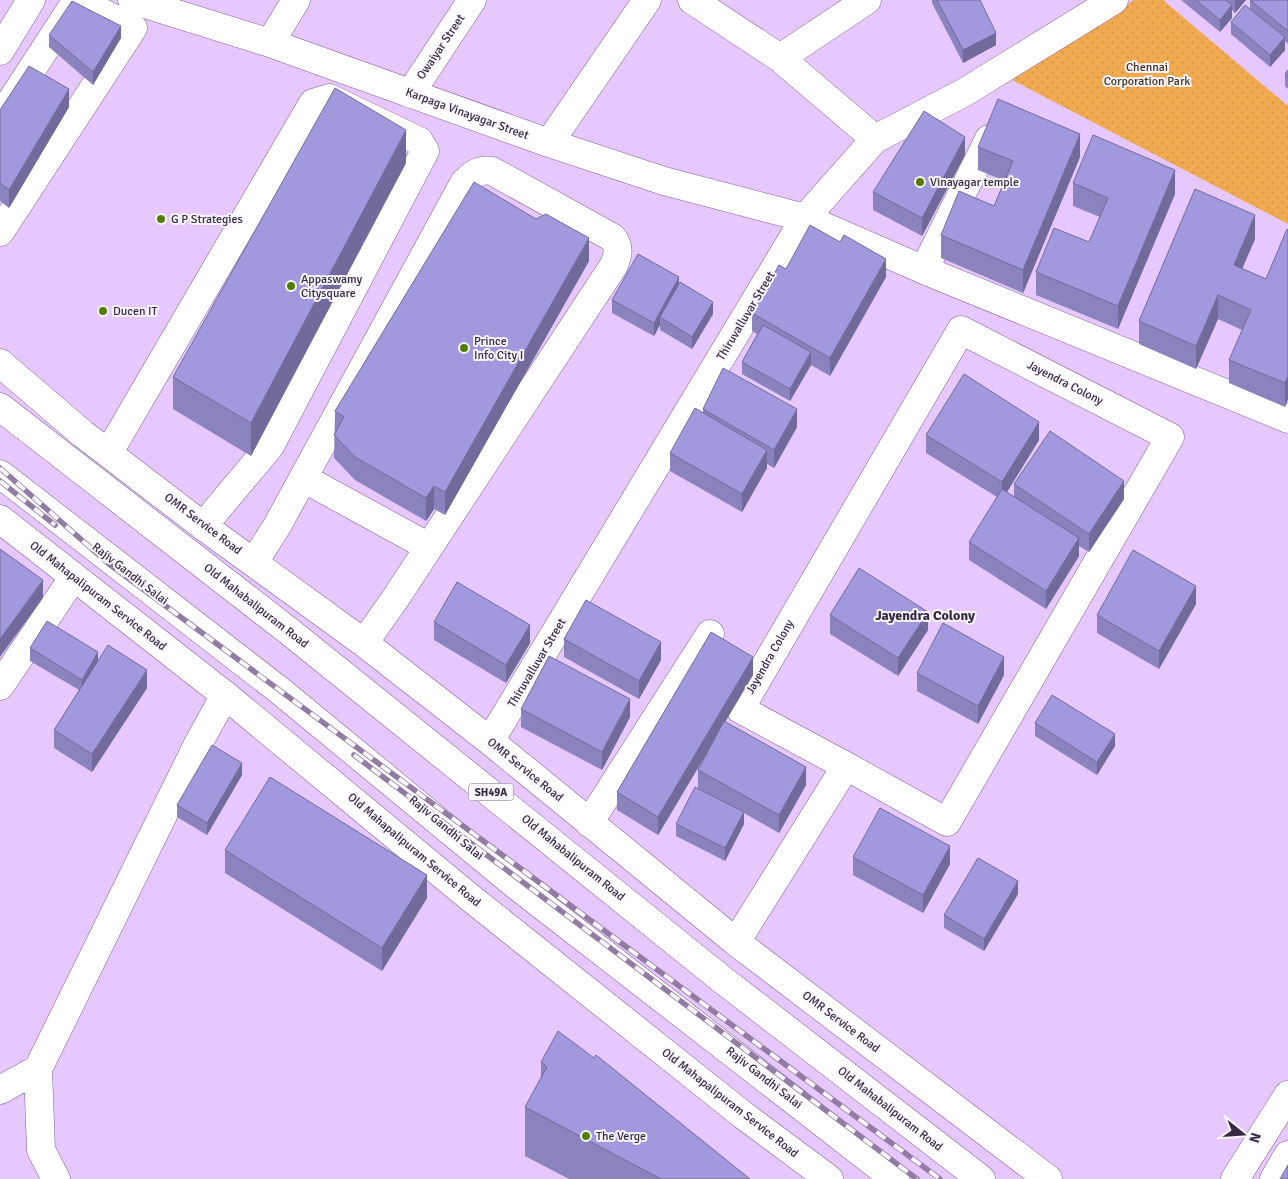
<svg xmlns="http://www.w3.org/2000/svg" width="1288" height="1179" viewBox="0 0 1288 1179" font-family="Signika,sans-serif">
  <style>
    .park { fill: url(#park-dots) }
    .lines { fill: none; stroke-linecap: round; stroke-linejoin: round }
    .minor-casing { stroke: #815e9b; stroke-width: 29 }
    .major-casing { stroke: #815e9b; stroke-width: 29 }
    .minor { stroke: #fff; stroke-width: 28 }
    .major { stroke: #fff; stroke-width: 28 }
    .rail-casing { stroke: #927ca4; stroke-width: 5.5 }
    .rail { stroke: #f9f6fc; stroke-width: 4; stroke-dasharray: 11; stroke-linecap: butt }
    .wall { fill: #8b83be }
    .shaded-wall { fill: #716a9b }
    .building { fill: #a298dd; stroke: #716a9b }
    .poi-dot { fill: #517d00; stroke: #f9f6fc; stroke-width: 2 }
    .labels { text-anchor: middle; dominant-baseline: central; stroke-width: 4; stroke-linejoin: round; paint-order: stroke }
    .shield { fill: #f9f6fc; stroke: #71667a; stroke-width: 1 }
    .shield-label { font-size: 11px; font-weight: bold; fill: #372943 }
    .street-label { font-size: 12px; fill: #372943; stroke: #f9f6fc }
    .park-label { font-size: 12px; fill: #42321e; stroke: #f9f6fc }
    .poi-label { font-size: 12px; fill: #372943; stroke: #f9f6fc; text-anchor: start }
    .neighbourhood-label { font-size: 14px; font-weight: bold; fill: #372943; stroke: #f9f6fc }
  </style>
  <defs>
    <pattern id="park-dots" width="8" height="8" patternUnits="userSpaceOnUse" patternTransform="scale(1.25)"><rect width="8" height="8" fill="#f1aa50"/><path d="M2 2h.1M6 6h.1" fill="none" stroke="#cf9247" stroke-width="1.8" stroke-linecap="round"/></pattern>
  </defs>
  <rect width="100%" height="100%" fill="#e6c8fe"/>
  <path class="park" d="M 1134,0 L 1163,0 L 1288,106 L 1288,224 L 1012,80 Z"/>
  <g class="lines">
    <defs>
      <path id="minor" d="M 132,0 L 270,43 L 549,143 L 664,181 L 805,218 L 924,270 L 1288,419
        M 692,0 L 780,58 L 875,139
        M 270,43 L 296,0
        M 0,51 L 31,0
        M 780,58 L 867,0
        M 410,94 L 472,0
        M 0,118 L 77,0 L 133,28 L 0,232
        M 549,143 L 647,0
        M 924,270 L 989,139
        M 0,363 L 83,434 L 203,526 L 364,643 L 490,741 L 736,942 L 1048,1179
        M 109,452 L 313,103 L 329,98 L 419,141 L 425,151 L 270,446 L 203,526
        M 303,478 L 429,547
        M 0,519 L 225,695 L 473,900 L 743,1115 L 829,1179
        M 254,562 L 277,526 L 464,183 C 473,174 479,169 492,171 L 613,238 C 620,248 618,254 614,265 L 395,599 L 364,643
        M 0,686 L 73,578
        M 490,741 L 805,218 L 875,139 L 965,92 L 1114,0
        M 589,823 L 710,634
        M 736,942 L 846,766 L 947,822 L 1170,437 L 961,330 L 740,709 L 846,766
        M 0,1090 L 38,1069
        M 56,1179 L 41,1150 L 38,1069 L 198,744 L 225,695
        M 1235,1179 L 1288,1095
        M 1274,1179 L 1288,1155"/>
      <path id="major" d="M 0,407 L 290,632 L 724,981 L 981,1179
        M 0,474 L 279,690 L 517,886 L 895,1179"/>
    </defs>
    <use href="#minor" class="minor-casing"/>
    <use href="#major" class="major-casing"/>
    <use href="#minor" class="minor"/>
    <use href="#major" class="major"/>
    <defs>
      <path id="rail" d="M 0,468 L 109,564 L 940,1179
        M 0,481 L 55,525
        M 354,755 L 917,1179"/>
    </defs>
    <use href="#rail" class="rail-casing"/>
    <use href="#rail" class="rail"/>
  </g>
  <path class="wall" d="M 932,0 L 980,0 L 996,45 L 963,63 L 932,3 Z
    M 1181,0 L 1246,0 L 1235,13 L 1232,10 L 1232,18 L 1220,32 Z
    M 1250,0 L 1288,0 L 1288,44 L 1285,41 L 1285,50 L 1270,67 L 1231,34 L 1231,22 L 1250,9 Z
    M 49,35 L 121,38 L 93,85 L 49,47 Z
    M 1288,70 L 1288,89 L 1285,86 L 1285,74 Z
    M 69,107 L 9,208 L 0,201 L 0,110 Z
    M 978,147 L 1080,157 L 1023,293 L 941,258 L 941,235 L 994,206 L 1005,181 L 978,170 Z
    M 965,155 L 922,236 L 873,210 L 873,192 Z
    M 406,163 L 251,456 L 173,409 L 173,377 Z
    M 1073,183 L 1175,194 L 1118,329 L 1036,295 L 1036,272 L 1089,242 L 1100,217 L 1073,206 Z
    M 1288,230 L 1288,399 L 1285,407 L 1229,383 L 1229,360 L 1242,330 L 1218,319 L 1196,369 L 1139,344 L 1139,321 L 1255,239 L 1242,268 L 1266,279 Z
    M 589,261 L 445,515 L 434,509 L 426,521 L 355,480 L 334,458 L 335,411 Z
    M 786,269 L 886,277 L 830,376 L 811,365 L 790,401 L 742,374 L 742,362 L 757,334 L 752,331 L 752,313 Z
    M 679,283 L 713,314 L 692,349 L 660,330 L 660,325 L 654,336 L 612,313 L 612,300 Z
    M 703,409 L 797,427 L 774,468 L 767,464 L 767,468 L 742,512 L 670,471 L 670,453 L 703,413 Z
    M 926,435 L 1039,440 L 1007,492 L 1014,497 L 1014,484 L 1124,499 L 1089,552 L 1079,546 L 1079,556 L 1046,609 L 969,560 L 969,542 L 997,497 L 926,453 Z
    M 1196,604 L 1159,669 L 1097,633 L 1097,615 Z
    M 830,615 L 928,630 L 898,676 L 830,634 Z
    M 434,622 L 530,643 L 506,683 L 434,640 Z
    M 564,639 L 661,660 L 639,699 L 564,657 Z
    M 30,648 L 98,660 L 147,688 L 92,772 L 54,748 L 54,730 L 79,690 L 30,661 Z
    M 917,673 L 1004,675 L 978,724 L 917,691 Z
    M 753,675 L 725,722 L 806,785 L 779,833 L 744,813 L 744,824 L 725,861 L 676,836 L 676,824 L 707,793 L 698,788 L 698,770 L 707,753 L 658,835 L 617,810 L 617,792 Z
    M 521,709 L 630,717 L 602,770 L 521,727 Z
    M 1035,723 L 1115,746 L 1097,775 L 1035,736 Z
    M 242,775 L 207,835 L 177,817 L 177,805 Z
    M 225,850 L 427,898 L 382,971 L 225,873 Z
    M 853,857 L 950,864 L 923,913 L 853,875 Z
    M 1018,894 L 984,951 L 944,928 L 944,915 Z
    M 594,1058 L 750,1179 L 569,1179 L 525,1156 L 525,1107 L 541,1077 L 541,1062 Z"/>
  <path class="shaded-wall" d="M 1236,0 L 1246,0 L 1235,13 L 1235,1 Z
    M 1232,5 L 1232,18 L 1220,32 L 1220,20 Z
    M 121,26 L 121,38 L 93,85 L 93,72 Z
    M 996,33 L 996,45 L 963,63 L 963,50 Z
    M 1285,37 L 1285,50 L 1270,67 L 1270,55 Z
    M 69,89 L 69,107 L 9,208 L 9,190 Z
    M 406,130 L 406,163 L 251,456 L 251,423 Z
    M 1080,134 L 1080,157 L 1023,293 L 1023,270 Z
    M 965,137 L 965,155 L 922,236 L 922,218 Z
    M 1175,170 L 1175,194 L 1118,329 L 1118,306 Z
    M 1255,215 L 1255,239 L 1234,288 L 1234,265 Z
    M 589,238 L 589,261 L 445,515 L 445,492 Z
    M 886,259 L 886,277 L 830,376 L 830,358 Z
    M 679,277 L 679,290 L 660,317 L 660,325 L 654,336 L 654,323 Z
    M 1218,295 L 1218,319 L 1196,369 L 1196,346 Z
    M 713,302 L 713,314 L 692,349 L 692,337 Z
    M 811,352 L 811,365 L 790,401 L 790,389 Z
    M 1288,376 L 1288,399 L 1285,407 L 1285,383 Z
    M 797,409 L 797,427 L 774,468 L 774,450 Z
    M 1039,422 L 1039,440 L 1002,500 L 1002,482 Z
    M 767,450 L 767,468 L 742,512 L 742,494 Z
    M 1124,481 L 1124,499 L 1089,552 L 1089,534 Z
    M 434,486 L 434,509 L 426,521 L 426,498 Z
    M 1079,538 L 1079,556 L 1046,609 L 1046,591 Z
    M 43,580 L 43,598 L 0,657 L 0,639 Z
    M 1196,586 L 1196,604 L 1159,669 L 1159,651 Z
    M 928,612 L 928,630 L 898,676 L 898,658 Z
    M 530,625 L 530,643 L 506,683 L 506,665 Z
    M 661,642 L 661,660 L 639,699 L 639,681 Z
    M 98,652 L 98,665 L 82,692 L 82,680 Z
    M 753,657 L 753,675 L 658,835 L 658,817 Z
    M 1004,657 L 1004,675 L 978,724 L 978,706 Z
    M 147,670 L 147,688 L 92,772 L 92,754 Z
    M 630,699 L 630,717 L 602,770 L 602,752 Z
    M 1115,734 L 1115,746 L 1097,775 L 1097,762 Z
    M 242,763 L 242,775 L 207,835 L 207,823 Z
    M 806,767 L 806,785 L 779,833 L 779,815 Z
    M 744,812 L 744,824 L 725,861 L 725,848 Z
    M 950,846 L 950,864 L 923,913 L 923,895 Z
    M 427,875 L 427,898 L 382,971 L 382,948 Z
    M 1018,881 L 1018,894 L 984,951 L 984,939 Z"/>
  <path class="building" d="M 937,0 L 980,0 L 996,33 L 963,50 Z
    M 1196,0 L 1225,0 L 1232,5 L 1220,20 Z
    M 1250,0 L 1288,0 L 1288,31 Z
    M 72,1 L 121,26 L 93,72 L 49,35 Z
    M 1245,5 L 1285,37 L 1270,55 L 1231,22 Z
    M 29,66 L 69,89 L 9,190 L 0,183 L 0,110 Z
    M 1288,70 L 1288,77 L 1285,74 Z
    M 335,88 L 406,130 L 251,423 L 173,377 Z
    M 998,99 L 1080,134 L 1023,270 L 941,235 L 959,191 L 994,206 L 1013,161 L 978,147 Z
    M 924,111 L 965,137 L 922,218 L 873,192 Z
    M 1093,135 L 1175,170 L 1118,306 L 1036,272 L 1054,228 L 1089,242 L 1108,198 L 1073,183 Z
    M 474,182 L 536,219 L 546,214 L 589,238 L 445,492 L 434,486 L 426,498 L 355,457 L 334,435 L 344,417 L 335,411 Z
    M 1195,189 L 1255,215 L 1234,265 L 1266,279 L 1287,229 L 1288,230 L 1288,376 L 1285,383 L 1229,360 L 1251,310 L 1218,295 L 1196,346 L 1139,321 Z
    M 810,225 L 840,242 L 844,235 L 886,259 L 830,358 L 752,313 L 779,265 L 786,269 Z
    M 638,254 L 679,277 L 654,323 L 612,300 Z
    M 680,282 L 713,302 L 692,337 L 660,317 Z
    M 763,325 L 811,352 L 790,389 L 742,362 Z
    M 723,368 L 797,409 L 774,450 L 703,409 Z
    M 964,374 L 1039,422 L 1002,482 L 926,435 Z
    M 695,408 L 767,450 L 742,494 L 670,453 Z
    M 1050,431 L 1124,481 L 1089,534 L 1014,484 Z
    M 1002,489 L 1079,538 L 1046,591 L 969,542 Z
    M 0,549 L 43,580 L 0,639 Z
    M 1133,550 L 1196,586 L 1159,651 L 1097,615 Z
    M 859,568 L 928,612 L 898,658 L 830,615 Z
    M 457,582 L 530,625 L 506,665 L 434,622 Z
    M 586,600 L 661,642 L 639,681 L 564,639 Z
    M 47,621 L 98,652 L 82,680 L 30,648 Z
    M 943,623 L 1004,657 L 978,706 L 917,673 Z
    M 711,632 L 753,657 L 658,817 L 617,792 Z
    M 108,645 L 147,670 L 92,754 L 54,730 Z
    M 549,656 L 630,699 L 602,752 L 521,709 Z
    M 1052,695 L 1115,734 L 1097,762 L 1035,723 Z
    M 724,721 L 806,767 L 779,815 L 698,770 Z
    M 212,745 L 242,763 L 207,823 L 177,805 Z
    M 270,777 L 427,875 L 382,948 L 225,850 Z
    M 695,787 L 744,812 L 725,848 L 676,824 Z
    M 880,808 L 950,846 L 923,895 L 853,857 Z
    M 978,858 L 1018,881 L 984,939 L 944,915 Z
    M 558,1031 L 594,1058 L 596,1055 L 750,1179 L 661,1179 L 525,1107 L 547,1067 L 541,1062 Z
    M 1288,1165 L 1288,1179 L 1280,1179 Z"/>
  <g class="poi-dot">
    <circle cx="920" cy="182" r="5"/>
    <circle cx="161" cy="219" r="5"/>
    <circle cx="291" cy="286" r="5"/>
    <circle cx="103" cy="311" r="5"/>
    <circle cx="464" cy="348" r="5"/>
    <circle cx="586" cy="1136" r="5"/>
  </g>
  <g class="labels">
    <rect class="shield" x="468.5" y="783.5" width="45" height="17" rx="4"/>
    <g class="shield-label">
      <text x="491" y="792">SH49A</text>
    </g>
    <g class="street-label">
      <text transform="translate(441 47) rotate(-56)">Owaiyar Street</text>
      <text transform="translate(467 114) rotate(20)">Karpaga Vinayagar Street</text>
      <text transform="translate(746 316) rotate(-59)">Thiruvalluvar Street</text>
      <text transform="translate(1065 383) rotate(27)">Jayendra Colony</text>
      <text transform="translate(203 524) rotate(37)">OMR Service Road</text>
      <text transform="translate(130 574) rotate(38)">Rajiv Gandhi Salai</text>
      <text transform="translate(98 596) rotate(38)">Old Mahapalipuram Service Road</text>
      <text transform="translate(256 606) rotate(38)">Old Mahabalipuram Road</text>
      <text transform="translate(770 657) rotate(-60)">Jayendra Colony</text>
      <text transform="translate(537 663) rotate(-59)">Thiruvalluvar Street</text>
      <text transform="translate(525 770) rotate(39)">OMR Service Road</text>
      <text transform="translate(446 828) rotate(40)">Rajiv Gandhi Salai</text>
      <text transform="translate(414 850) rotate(40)">Old Mahapalipuram Service Road</text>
      <text transform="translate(573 858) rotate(39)">Old Mahabalipuram Road</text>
      <text transform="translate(841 1022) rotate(37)">OMR Service Road</text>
      <text transform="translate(764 1078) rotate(38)">Rajiv Gandhi Salai</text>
      <text transform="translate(730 1103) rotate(38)">Old Mahapalipuram Service Road</text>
      <text transform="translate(890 1109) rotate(38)">Old Mahabalipuram Road</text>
    </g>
    <g class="park-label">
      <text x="1147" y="67">Chennai<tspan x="1147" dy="14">Corporation Park</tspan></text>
    </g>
    <g class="poi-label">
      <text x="930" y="182">Vinayagar temple</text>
      <text x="171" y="219">G P Strategies</text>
      <text x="301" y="279">Appaswamy<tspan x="301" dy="14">Citysquare</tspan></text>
      <text x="113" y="311">Ducen IT</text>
      <text x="474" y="341">Prince<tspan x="474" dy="14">Info City I</tspan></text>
      <text x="596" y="1136">The Verge</text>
    </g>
    <g class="neighbourhood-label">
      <text x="925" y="615">Jayendra Colony</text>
    </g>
  </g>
  <g transform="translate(1243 1134) rotate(107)" stroke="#f9f6fc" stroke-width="4" paint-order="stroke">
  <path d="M0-4L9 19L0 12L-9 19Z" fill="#372943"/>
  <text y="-8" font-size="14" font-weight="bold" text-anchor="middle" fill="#372943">N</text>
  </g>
</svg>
